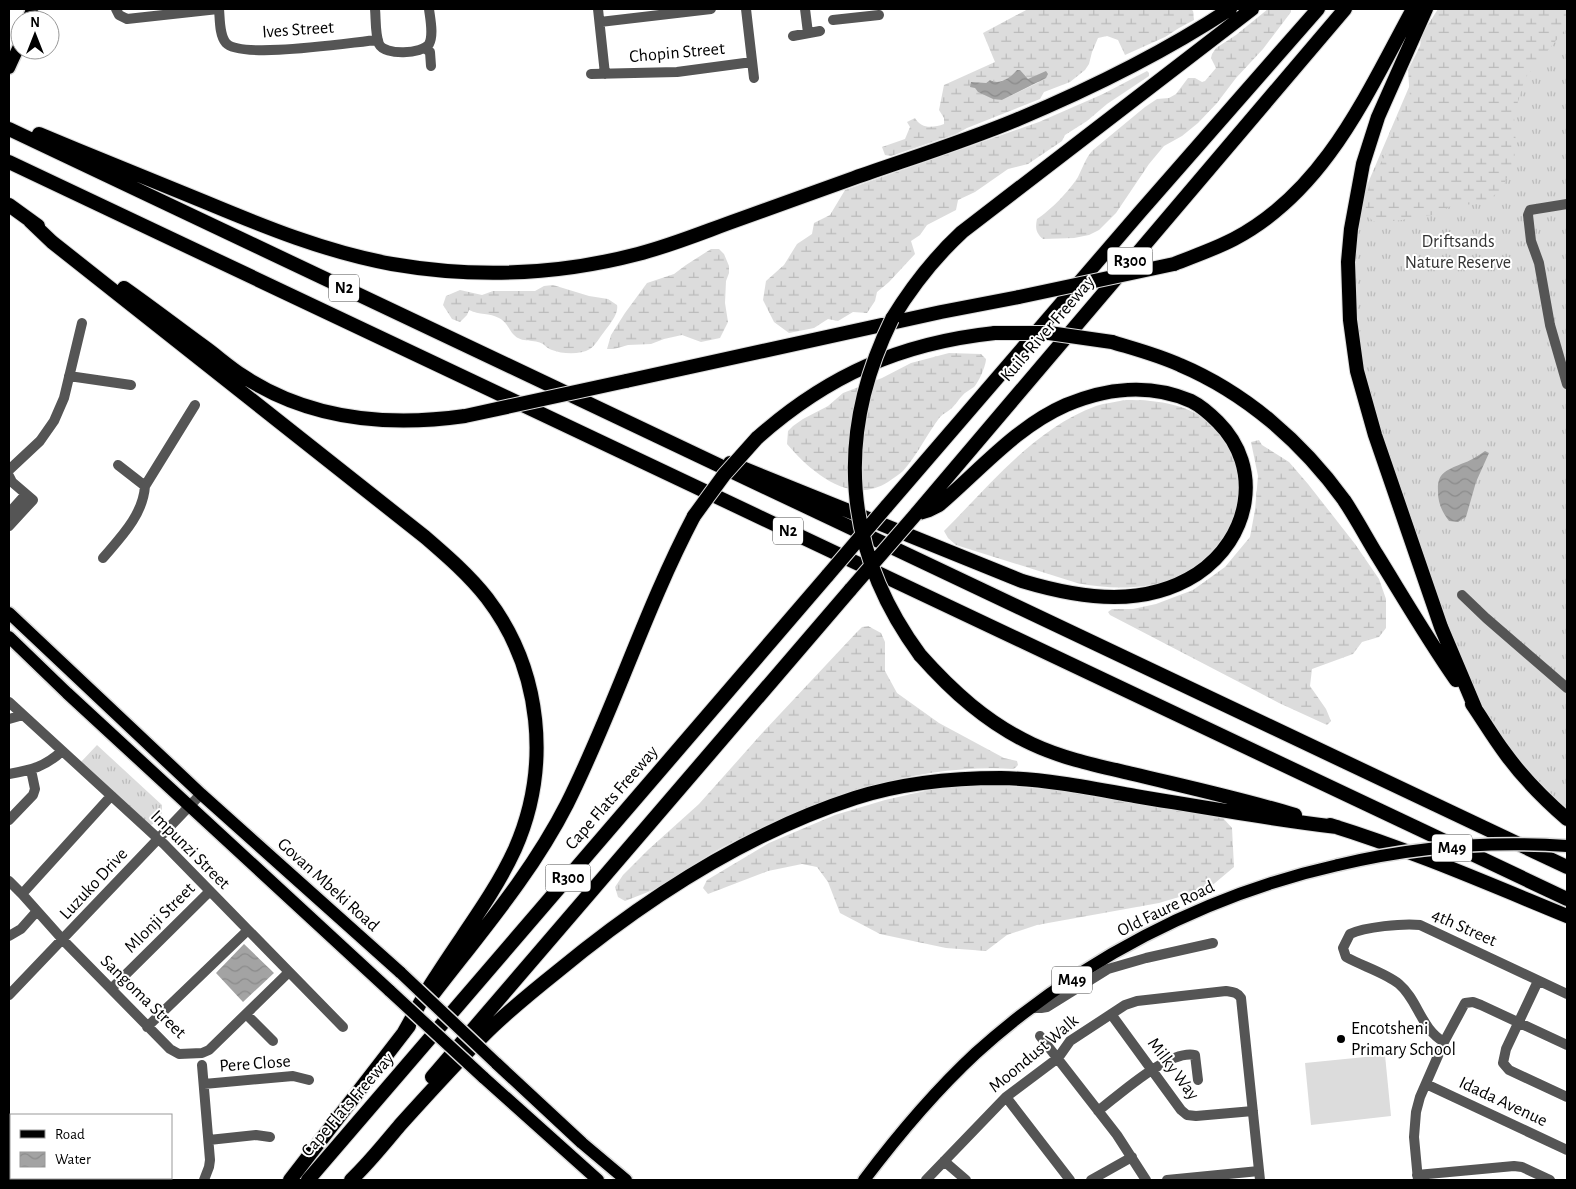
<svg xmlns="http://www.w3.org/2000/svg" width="1576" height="1189" viewBox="0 0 1576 1189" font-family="'Alegreya Sans',sans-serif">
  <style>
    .grass { fill: url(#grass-tufts) }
    .wetland { fill: url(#wetland-marsh); fill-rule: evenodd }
    .garden { fill: #dcdcdc }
    .water { fill: url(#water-waves) }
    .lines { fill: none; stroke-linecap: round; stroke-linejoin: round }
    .major-casing { stroke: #dbdbdb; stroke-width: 15 }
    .highway-casing { stroke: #dbdbdb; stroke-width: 16 }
    .minor { stroke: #555; stroke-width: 10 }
    .major { stroke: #000; stroke-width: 12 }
    .highway { stroke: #000; stroke-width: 14 }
    .major-bridge-casing { stroke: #dbdbdb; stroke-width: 15; stroke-linecap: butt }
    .highway-bridge-casing { stroke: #dbdbdb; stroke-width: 16; stroke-linecap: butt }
    .major-bridge { stroke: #000; stroke-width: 12 }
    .highway-bridge { stroke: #000; stroke-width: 14 }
    .poi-dot { fill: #000; stroke: #fff; stroke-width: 2 }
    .labels { text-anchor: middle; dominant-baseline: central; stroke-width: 4; stroke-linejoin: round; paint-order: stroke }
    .shield { fill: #fff; stroke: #4c4c4c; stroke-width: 1 }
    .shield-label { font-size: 16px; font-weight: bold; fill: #000 }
    .street-label { font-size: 18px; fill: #000; stroke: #fff }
    .park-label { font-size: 18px; fill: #333; stroke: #fff }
    .poi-label { font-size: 18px; fill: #000; stroke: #fff; text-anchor: start }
  </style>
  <defs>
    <pattern id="grass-tufts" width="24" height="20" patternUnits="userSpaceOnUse" patternTransform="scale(1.25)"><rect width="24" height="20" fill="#dcdcdc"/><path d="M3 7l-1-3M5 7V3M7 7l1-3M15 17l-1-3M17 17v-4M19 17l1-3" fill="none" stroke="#bbb"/></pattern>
    <pattern id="wetland-marsh" width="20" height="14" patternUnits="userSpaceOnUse" patternTransform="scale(1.25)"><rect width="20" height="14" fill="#dcdcdc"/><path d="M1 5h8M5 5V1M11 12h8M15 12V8" fill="none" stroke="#bbb"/></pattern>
    <pattern id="water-waves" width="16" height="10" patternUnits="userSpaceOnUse" patternTransform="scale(1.25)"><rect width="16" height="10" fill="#a3a3a3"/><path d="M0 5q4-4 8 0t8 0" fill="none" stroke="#8b8b8b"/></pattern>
  </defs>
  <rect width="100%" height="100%" fill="#fff"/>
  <path class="grass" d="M 1567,9 L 1567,815 L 1498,743 L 1450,633 L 1404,504 L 1359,357 L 1347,232 L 1421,59 Z
    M 97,745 L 162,805 L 162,813 L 153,824 L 148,826 L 80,763 Z"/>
  <path class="wetland" d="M 1028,9 L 1191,9 L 1193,11 L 1194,20 L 1179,28 L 1165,37 L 1125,55 L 1118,40 L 1107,36 L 1098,38 L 1092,52 L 1089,64 L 1085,70 L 1070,82 L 1044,92 L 1040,99 L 967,128 L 956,134 L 891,156 L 885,155 L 882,147 L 905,139 L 910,127 L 907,122 L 915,118 C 921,129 933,128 944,124 L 944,118 L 939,110 L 944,85 L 995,62 L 983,33 ZM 1015,73 L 1028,79 L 1031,79 L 1039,82 L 1002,100 C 989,97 979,94 971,83 L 986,83 L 990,80 C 999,84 1009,79 1015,73 Z
    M 1268,9 L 1291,9 L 1291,12 L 1263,49 L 1236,78 L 1217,103 L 1198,123 L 1182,136 L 1164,146 L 1149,164 L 1116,213 L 1099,230 L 1089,235 L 1074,238 L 1043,239 C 1036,233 1035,228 1037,219 C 1051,210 1069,191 1078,177 C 1083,167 1086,157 1093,150 L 1145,107 L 1157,99 L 1169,98 L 1176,94 L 1188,78 L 1195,78 L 1202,82 L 1205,81 L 1216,68 L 1211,58 L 1212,54 L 1216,48 L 1236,35 Z
    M 1438,9 L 1567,9 L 1567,30 L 1564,31 L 1525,78 L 1514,115 L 1516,146 L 1514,161 L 1502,189 L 1483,204 L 1453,205 L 1433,215 L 1395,221 L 1373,221 C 1352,204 1381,165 1390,146 L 1390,139 L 1404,105 L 1410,98 L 1408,70 L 1420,46 L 1422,34 Z
    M 1147,71 L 1149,73 L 1149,76 L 1107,104 L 1087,121 L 1065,135 L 1062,141 L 1028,164 L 1008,169 L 975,192 L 958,200 L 956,210 L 927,225 L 920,235 L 911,241 L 915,254 L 889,282 L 877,292 L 875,301 L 867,313 L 853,312 L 838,321 L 828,319 L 814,328 L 789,333 L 774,322 L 763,300 L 766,281 L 784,265 L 797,244 L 812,234 L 814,223 L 830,215 L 845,190 L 1039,122 L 1103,94 Z
    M 711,249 L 719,249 L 724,254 L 729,266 L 729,273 L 726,281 L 725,303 L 728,322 L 720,338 L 701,342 L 682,335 L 664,339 L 651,344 L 628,345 L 614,349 L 607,349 L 611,335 L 625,313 L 647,283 L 674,274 L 686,265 Z
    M 553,285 L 589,296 L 608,299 L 617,305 C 619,314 609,325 604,332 C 600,337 595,346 590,349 C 580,355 562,354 552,350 C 548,349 546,346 543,344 C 535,339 521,343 514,335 C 508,329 508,323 499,318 C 490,313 479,315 469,310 L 467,315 L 460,322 L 452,319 L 443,305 L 446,296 L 460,290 L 482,295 L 493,291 L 535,291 L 544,286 Z
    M 949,353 L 981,354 L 986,359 C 986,365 979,382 974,387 C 970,390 965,392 962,396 C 959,399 956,404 952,408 C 949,411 944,413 940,417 C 927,434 918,454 903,471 C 899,475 893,478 888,482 C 850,506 811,472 787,444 L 788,431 L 793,426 L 803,419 L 828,406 L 843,393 L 882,378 L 911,363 Z
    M 1126,400 C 1159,400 1192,404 1217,429 C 1242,454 1244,502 1228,532 C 1218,553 1193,572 1171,580 C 1141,590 1108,589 1077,583 L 956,545 L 948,538 L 944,531 C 989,486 1034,429 1096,406 C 1105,403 1116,402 1126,400 Z
    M 1259,440 L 1262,445 L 1289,462 L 1308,484 L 1355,544 L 1379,579 L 1386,599 L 1386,628 L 1379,637 L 1362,642 L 1353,654 L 1312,669 L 1310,686 L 1326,709 L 1331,721 L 1327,725 L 1279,703 L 1110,615 L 1108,612 L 1112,609 L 1133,609 L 1156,604 L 1193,590 L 1225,567 L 1250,537 L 1255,510 L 1258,476 L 1251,442 Z
    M 868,626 L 881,633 L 885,642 L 885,671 L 897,693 L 939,723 L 1004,758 L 1017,761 L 1018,765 L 1014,769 C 910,763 811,801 721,848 C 698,861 677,877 653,890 C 644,894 634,897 625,901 L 618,897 L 615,887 L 623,875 L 649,849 L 699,804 L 765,730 L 856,633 L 862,627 Z
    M 998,785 L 1056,790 L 1223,818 L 1232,828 L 1234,867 L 1209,888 L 1159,903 L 1037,925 L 1007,935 L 986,951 L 946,948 L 880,934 L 840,913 L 828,882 L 817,867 L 802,864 L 768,871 L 708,894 L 703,888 L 707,880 L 769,843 L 835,815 L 885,800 L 947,786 Z"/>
  <path class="garden" d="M 1385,1055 L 1391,1116 L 1311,1125 L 1305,1063 Z"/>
  <path class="water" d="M 1017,70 L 1020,70 L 1028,79 L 1046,71 L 1048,74 L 1046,78 L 1002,100 L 993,99 L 978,92 L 975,88 L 970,87 L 971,82 L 986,83 L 990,80 C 1000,85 1010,78 1017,70 Z
    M 1485,451 L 1489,453 L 1476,482 L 1466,517 L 1458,522 L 1449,521 C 1442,512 1438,503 1438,492 C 1437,473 1445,471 1461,464 C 1470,461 1478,456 1485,451 Z
    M 244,944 L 274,973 L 243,1002 L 216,973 Z"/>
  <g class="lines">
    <defs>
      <path id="major" d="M 28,20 L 32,9
        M 9,68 L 20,44
        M 9,613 L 201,794 L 401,973
        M 9,637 L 67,693 L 390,991
        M 496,1063 L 582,1143 L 626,1180
        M 483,1077 L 598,1180
        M 864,1180 C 898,1135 934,1092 976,1053 C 1078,961 1204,895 1338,865"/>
      <path id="highway" d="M 1426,9 L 1378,117 L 1363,164 L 1351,229 L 1348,262 L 1350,320 L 1357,371 L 1375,435 L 1441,627 L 1476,710
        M 9,129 L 1567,867
        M 39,134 C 94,157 149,179 205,202 C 265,227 326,252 392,264 C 473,278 558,275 638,254 C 673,245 706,231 740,219 C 778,205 816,192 854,178 C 908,159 963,142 1016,120 C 1090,89 1163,53 1230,9
        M 9,162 L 1567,899
        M 9,205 L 38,226
        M 30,221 L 52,242 L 425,537 C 447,556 469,575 487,598 C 542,670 551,767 515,849 C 494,895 462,935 435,978 C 423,996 414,1015 403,1034
        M 1174,264 C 1194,256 1215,249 1234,239 C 1325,191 1366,95 1413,9
        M 124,288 C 151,307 177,327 203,346 C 217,356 229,367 243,376 C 310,420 387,427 465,416
        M 892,319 C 912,286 934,258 962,232 L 1252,9
        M 1112,342 C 1135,349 1158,355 1180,365 C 1246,393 1302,442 1344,500 C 1356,518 1366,537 1377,555 C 1403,597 1428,640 1456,680
        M 626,381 L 941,312 L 1019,297
        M 757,438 C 828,375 901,343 995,333
        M 730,463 L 1022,581 C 1052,590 1083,597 1114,597 C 1144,597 1172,590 1197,574 C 1250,539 1264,468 1218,422 C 1210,414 1201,406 1191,401 C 1150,383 1106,388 1066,405 C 1016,427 980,470 939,505 L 929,510 L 916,514
        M 886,507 L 1140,212 L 1318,9
        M 916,514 L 1345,9
        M 920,655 C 952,691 987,723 1032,744 C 1064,759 1099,766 1133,774 C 1187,787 1242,799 1295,815
        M 1472,704 C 1483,720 1493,737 1505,753 C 1523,778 1544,799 1567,819
        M 1330,825 C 1411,850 1489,884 1567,916
        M 434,993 C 481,932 532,873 567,804 C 614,710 645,609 694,516
        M 432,1077 L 851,589
        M 290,1180 L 409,1026
        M 308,1180 L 828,575
        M 351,1180 C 369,1163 384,1144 400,1125 C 428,1094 456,1063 485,1034 C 508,1011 533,991 558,971 C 645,899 747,833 855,798 C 902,783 952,778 1001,778 C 1046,779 1091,788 1135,796 C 1202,807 1269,819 1337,827"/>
    </defs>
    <use href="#major" class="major-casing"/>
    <use href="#highway" class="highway-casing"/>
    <path class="minor" d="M 116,9 L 119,15 L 127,19 L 218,9
      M 219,9 C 220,18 219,35 226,43 C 241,60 352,42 378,40
      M 375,9 C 376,19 375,34 379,44 C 385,56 422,54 429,44 C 434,35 430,18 429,9
      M 598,9 L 605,74
      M 746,9 L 754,78
      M 805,9 L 808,33
      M 833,20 L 879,15
      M 600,22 L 711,9
      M 793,36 L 820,31
      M 425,48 L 430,52 L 431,66
      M 591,74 L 677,72 L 752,62
      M 1567,204 L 1530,210 L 1528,215 L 1531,241 L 1539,263 L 1550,325 L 1567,384
      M 69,376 L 131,385
      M 9,470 L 40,441 L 54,421 L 64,398 L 82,323
      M 9,476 L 12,482 L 33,500 L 9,526
      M 145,486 L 195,405
      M 9,513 L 26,494
      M 103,558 C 121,537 143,515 145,486 L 118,465
      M 1462,595 L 1486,618 L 1567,688
      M 9,702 L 164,844 L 343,1027
      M 9,719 L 23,715
      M 9,774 C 31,770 45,767 62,751
      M 9,820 L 33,795 L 35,789 L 31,770
      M 9,881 L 22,894 L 63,940 L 170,1049 L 179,1054 L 202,1053 L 209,1050 L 289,972
      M 22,894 L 111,796
      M 9,936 L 21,929 L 37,911
      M 1538,981 L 1506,1049 L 1503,1063 L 1509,1070 L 1567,1097
      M 111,989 L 210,891
      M 9,995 L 201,794
      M 1032,1008 L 1041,1008 L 1047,1007 L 1108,969 L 1146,958 L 1213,943
      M 246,1014 L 273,1041
      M 1111,1014 L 1181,1110 L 1187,1115 L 1196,1116 L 1253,1111
      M 147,1027 L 248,930
      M 1040,1036 L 1117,1135 L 1146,1180
      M 1444,1042 C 1421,1029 1418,1000 1399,984 C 1386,973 1362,966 1346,957 L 1343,948 L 1350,934 C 1364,927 1404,923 1420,925 L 1567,994
      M 202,1065 L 210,1160 L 209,1167 L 204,1180
      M 204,1084 L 293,1076 L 309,1080
      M 1426,1084 L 1567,1150
      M 1006,1097 L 1070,1180
      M 1098,1111 C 1119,1095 1169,1049 1195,1055 L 1198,1080
      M 209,1140 L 256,1135 L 270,1137
      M 944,1161 L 966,1180
      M 1417,1175 L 1514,1166 L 1522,1167 L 1550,1180
      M 926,1180 L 1006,1097 L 1058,1058 L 1070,1041 L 1125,1005 L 1137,1001 L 1226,991 C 1233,992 1237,992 1241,998 L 1260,1180
      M 1091,1180 L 1132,1157
      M 1167,1180 L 1259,1171
      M 1418,1180 L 1414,1137 L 1416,1112 L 1420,1097 L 1444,1042 L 1465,1003 L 1473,1002 L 1481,1005 L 1567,1045"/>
    <use href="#major" class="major"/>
    <use href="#highway" class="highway"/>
    <defs>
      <path id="major-bridge" d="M 1338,865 C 1412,847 1491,841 1567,846
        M 401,973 L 496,1063
        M 390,991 L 483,1077"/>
      <path id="highway-bridge" d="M 1019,297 L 1174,264
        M 892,319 C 835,435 843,550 920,655
        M 995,333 L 1049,333 L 1112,342
        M 465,416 L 626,381
        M 694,516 L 724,475 L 757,438
        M 828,575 L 886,507
        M 851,589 L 916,514"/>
    </defs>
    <use href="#major-bridge" class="major-bridge-casing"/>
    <use href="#highway-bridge" class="highway-bridge-casing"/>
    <use href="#major-bridge" class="major-bridge"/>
    <use href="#highway-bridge" class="highway-bridge"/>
  </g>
  <circle class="poi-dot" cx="1341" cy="1039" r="5"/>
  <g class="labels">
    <g class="shield">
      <rect x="1107.5" y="247.5" width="45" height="27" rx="4"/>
      <rect x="329" y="274.5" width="30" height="27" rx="4"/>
      <rect x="773" y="517.5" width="30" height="27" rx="4"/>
      <rect x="1432" y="834.5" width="40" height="27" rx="4"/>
      <rect x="545.5" y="864.5" width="45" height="27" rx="4"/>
      <rect x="1052" y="966.5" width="40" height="27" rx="4"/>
    </g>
    <g class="shield-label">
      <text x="1130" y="261">R300</text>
      <text x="344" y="288">N2</text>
      <text x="788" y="531">N2</text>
      <text x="1452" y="848">M49</text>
      <text x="568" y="878">R300</text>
      <text x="1072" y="980">M49</text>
    </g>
    <g class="street-label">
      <text transform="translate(298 30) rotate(-4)">Ives Street</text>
      <text transform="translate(677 53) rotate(-5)">Chopin Street</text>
      <text transform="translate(1048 329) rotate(-49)">Kuils River Freeway</text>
      <text transform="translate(612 798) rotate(-49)">Cape Flats Freeway</text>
      <text transform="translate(190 850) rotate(45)">Impunzi Street</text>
      <text transform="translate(94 884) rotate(-47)">Luzuko Drive</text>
      <text transform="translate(328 885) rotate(42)">Govan Mbeki Road</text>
      <text transform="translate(1166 909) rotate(-26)">Old Faure Road</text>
      <text transform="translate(160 918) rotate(-45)">Mlonji Street</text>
      <text transform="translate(1464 928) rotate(24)">4th Street</text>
      <text transform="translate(143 997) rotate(44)">Sangoma Street</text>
      <text transform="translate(1034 1054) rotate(-40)">Moondust Walk</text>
      <text transform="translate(255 1064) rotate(-4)">Pere Close</text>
      <text transform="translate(1173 1069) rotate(53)">Milky Way</text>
      <text transform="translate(1503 1102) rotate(25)">Idada Avenue</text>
      <text transform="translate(348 1105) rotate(-49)">Cape Flats Freeway</text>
    </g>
    <g class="park-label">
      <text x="1458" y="242">Driftsands<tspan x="1458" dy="21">Nature Reserve</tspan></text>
    </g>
    <g class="poi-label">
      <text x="1351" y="1029">Encotsheni<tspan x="1351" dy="21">Primary School</tspan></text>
    </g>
  </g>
  <rect width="1576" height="1189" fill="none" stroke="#000000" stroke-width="20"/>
  <rect x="10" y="1114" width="162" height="65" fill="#ffffff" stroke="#999999"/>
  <rect x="20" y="1130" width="25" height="8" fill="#000000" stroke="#999999"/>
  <text x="55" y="1139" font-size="15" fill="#000000">Road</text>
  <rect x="20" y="1152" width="25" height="15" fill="url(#water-waves)" stroke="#999999"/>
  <text x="55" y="1164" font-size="15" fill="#000000">Water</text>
  <g transform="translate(35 35)"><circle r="24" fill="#ffffff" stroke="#999999"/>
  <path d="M0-4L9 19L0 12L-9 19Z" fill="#000000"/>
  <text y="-8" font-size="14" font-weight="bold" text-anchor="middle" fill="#000000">N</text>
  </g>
</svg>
